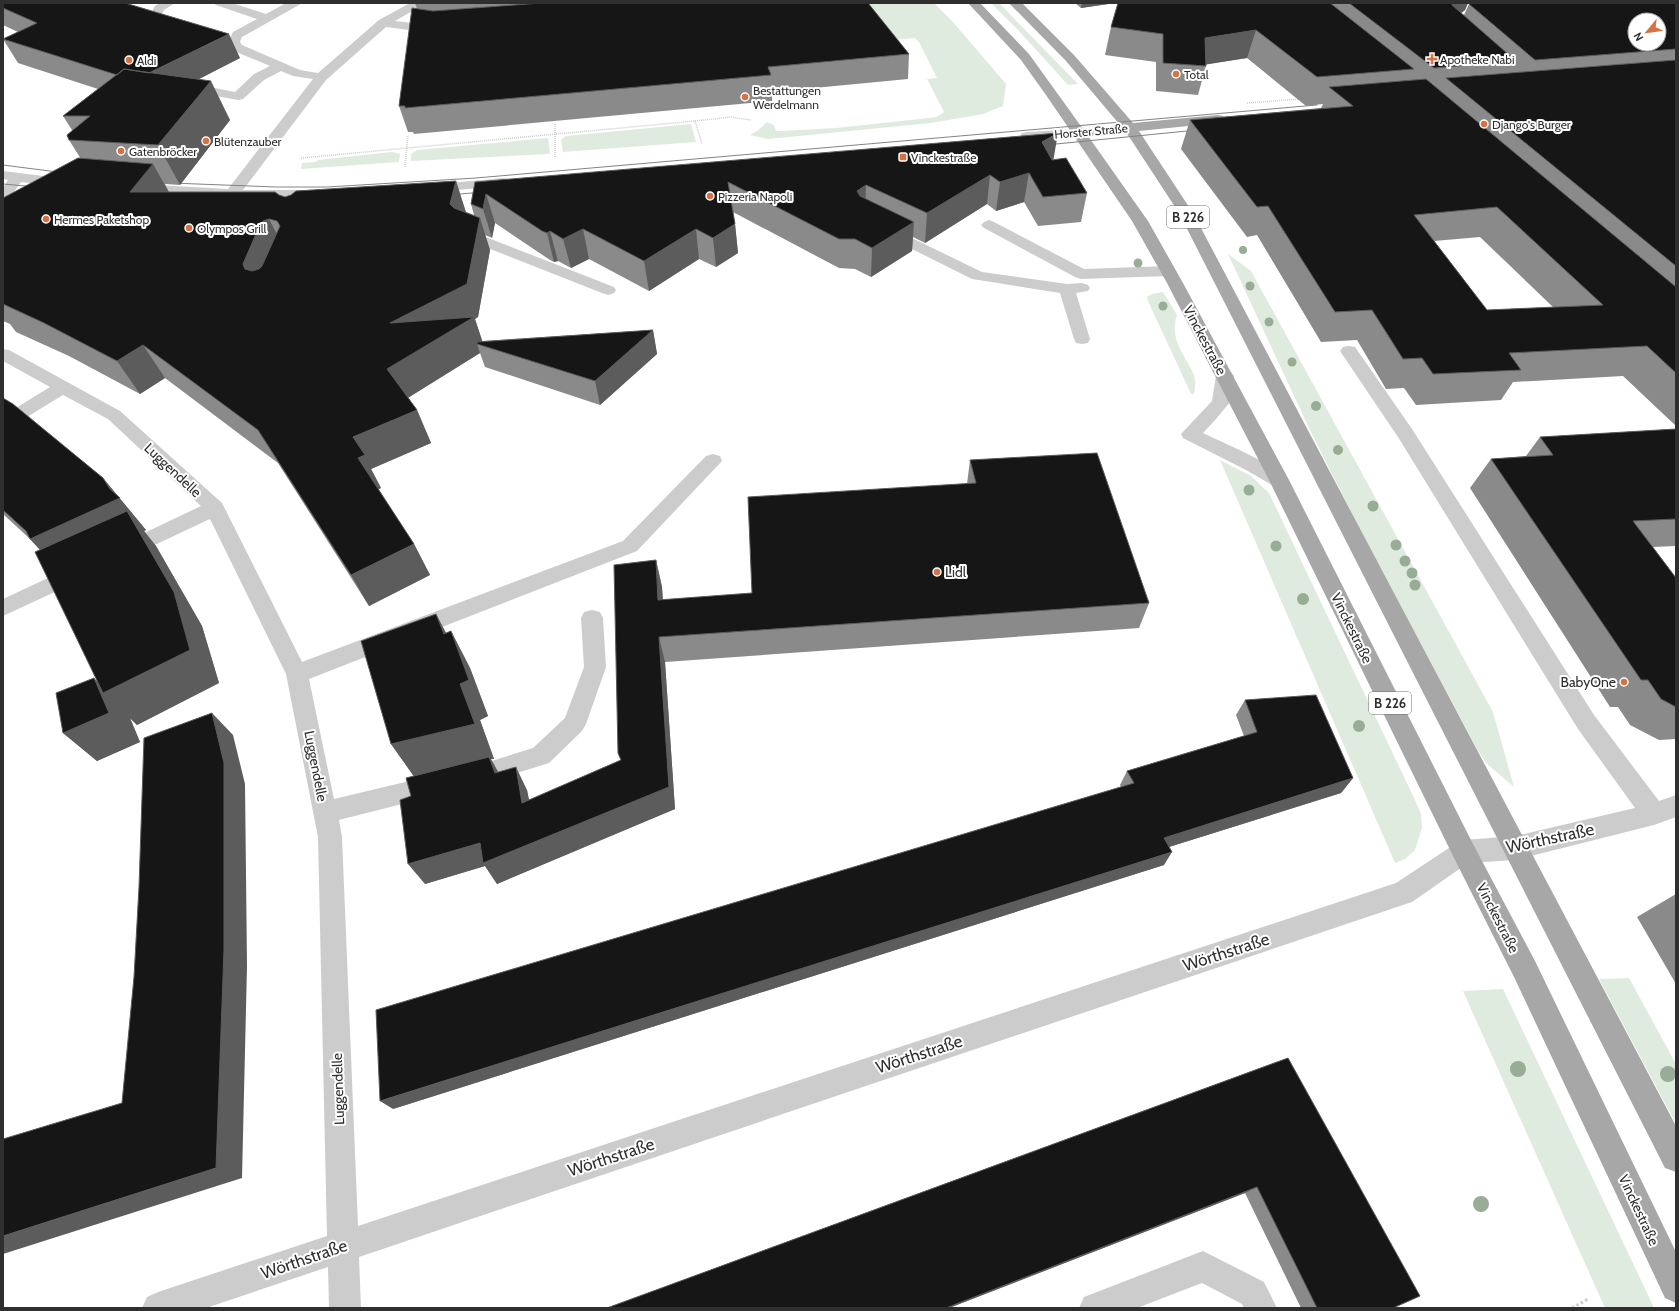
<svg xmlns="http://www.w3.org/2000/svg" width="1679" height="1311" viewBox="0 0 1679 1311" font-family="Cabin,sans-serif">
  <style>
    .green { fill: #e0ebdf }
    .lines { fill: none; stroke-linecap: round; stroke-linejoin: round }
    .path-far1 { stroke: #ccc; stroke-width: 1.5; stroke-dasharray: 1 1; stroke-linecap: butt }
    .path { stroke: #ccc; stroke-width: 3; stroke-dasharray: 2.5 2.5; stroke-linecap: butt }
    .minor { fill: #ccc; fill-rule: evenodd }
    .major { fill: #a7a7a7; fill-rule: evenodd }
    .tram { stroke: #848484; stroke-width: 1 }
    .tree { fill: #98ac96 }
    .wall { fill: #8a8a8a; fill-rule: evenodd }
    .shaded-wall { fill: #5c5c5c }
    .building { fill: #161616; stroke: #5c5c5c; fill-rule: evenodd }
    .poi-dot { fill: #d67242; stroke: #fff; stroke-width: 1.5 }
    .labels { text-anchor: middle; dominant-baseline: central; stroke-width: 4; stroke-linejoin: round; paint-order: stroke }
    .far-poi-label { font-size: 12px; fill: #2f2f2f; stroke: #fff; text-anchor: start }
    .far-street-label { font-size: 12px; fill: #2f2f2f; stroke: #fff }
    .shield { fill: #fff; stroke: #6d6d6d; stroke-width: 1 }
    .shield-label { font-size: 13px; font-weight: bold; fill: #2f2f2f }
    .street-label { font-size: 14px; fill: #2f2f2f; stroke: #fff }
    .poi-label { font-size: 14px; fill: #2f2f2f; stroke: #fff; text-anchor: start }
    .near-street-label { font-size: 17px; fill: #2f2f2f; stroke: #fff }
  </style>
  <rect width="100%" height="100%" fill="#fff"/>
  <path class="green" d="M 859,3 L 934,3 L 953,22 L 1006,84 L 1003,106 L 983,114 L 931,123 L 768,139 L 750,135 L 757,131 L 767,122 L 774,125 L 776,131 L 781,131 L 836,128 L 929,118 L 936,117 L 944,112 L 927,79 L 937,78 L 919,42 L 915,38 L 893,40 Z
    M 991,3 L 999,3 L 1078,84 L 1068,85 L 1019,31 Z
    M 691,124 L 696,142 L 563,152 L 561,140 L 566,136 Z
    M 548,138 L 550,154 L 411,161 L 411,154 L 417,150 Z
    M 392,152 L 400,154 L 399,162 L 301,169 L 302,163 L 315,162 L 318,160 Z
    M 1228,254 L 1251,271 L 1493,712 L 1514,787 L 1486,763 L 1477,749 L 1354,518 L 1310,430 Z
    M 1163,292 L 1177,315 C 1169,341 1185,354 1194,375 C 1196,381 1195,388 1194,394 L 1191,394 L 1148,301 L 1147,297 L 1152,294 Z
    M 1220,460 L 1251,476 L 1269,493 L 1415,800 L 1421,814 L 1422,828 L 1415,850 L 1405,859 L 1395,863 Z
    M 1629,978 L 1676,1064 L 1676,1124 L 1599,979 Z
    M 1503,989 L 1648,1295 L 1654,1308 L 1605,1308 L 1463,991 Z"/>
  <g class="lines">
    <path class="path-far1" d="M 1247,103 L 1300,99
      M 695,121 L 731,117 L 751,120
      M 555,124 L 555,158
      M 301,158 L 695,121 L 702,144
      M 405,167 L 408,135"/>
    <path class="path" d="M 1572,1308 L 1588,1299"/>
    <path class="minor" d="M 160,3 L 175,3 L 164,10 L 162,14 C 169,19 182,22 186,27 L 184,30 C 173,32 157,24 150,15 L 155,6 Z
      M 214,3 L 232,3 L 266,14 L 286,3 L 301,3 L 299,5 L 242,37 L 240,42 L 242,45 L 300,70 L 318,73 L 379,20 L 410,3 L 425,3 L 423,5 L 395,21 L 440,26 L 444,27 L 446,30 L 444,33 L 440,34 L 386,27 L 326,80 L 243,190 L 321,190 L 326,191 L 328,194 L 326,197 L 321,198 L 232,198 L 133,191 L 131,188 L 133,185 L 138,184 L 228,189 L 313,79 L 293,76 L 281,71 L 264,80 L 243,99 L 238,100 L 199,93 L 198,90 L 199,87 L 204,86 L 235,92 L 254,74 L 270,66 L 234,51 L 228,42 L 233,32 L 257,19 L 216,5 Z
      M 1079,129 L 1084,130 L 1086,133 L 1084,136 L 1027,140 L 1022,139 L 1020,136 L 1022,133 L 1027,132 Z
      M 3,171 L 67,179 L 72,180 L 74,183 L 72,186 L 67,187 L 21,182 L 8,200 L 3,201 L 3,188 L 8,180 L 3,179 Z
      M 504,178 L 509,179 L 511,182 L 509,185 L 427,193 L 422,192 L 420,189 L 422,186 L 427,185 Z
      M 472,220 L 477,222 L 480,225 L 478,234 L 614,287 L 616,290 L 614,293 L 608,295 L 602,293 L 465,239 L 462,236 L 467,222 Z
      M 989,220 L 994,222 L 1084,269 L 1168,266 L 1174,268 L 1176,271 L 1174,274 L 1168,276 L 1081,279 L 1075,277 L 984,228 L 981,225 L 984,222 Z
      M 885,225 L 982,272 L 1067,284 L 1082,283 L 1088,285 L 1090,288 L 1088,291 L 1076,293 L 1090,339 L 1088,343 L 1082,344 L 1076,343 L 1074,339 L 1060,293 L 972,279 L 880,233 L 877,230 L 880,227 Z
      M 1349,346 L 1355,347 L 1412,429 L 1594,715 L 1659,801 L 1676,795 L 1676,817 L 1654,825 L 1515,860 L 1468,863 L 1412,902 L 1403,905 L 359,1257 L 361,1308 L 329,1308 L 328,1267 L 206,1308 L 142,1308 L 147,1297 L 158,1292 L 327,1236 L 318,837 L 286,674 L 210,519 L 129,557 L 122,560 L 115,557 L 112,552 L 115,547 L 201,506 L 108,419 L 63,395 L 9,428 L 3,430 L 3,416 L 50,387 L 3,361 L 3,349 L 9,350 L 120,411 L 222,503 L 302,662 L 623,541 L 706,456 L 713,454 L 720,456 L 722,461 L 637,551 L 309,679 L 334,799 L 485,763 L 533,748 L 565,718 L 584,667 L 581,618 L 584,612 L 592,610 L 600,612 L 603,618 L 606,667 L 586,724 L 582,731 L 549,763 L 485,783 L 339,820 L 342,837 L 358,1226 L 1396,883 L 1455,844 L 1464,840 L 1515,836 L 1635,808 L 1578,729 L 1398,437 L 1340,351 L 1343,347 Z
      M 1225,370 L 1231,372 L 1234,376 L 1230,402 L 1216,419 L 1203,433 C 1219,441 1281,467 1289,480 L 1286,485 L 1279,487 L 1272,485 L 1246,470 L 1183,438 L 1181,434 L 1212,401 L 1216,376 L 1219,372 Z
      M 78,564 L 85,566 L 88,572 L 85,578 L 3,616 L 3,599 Z
      M 1203,1251 L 1264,1282 L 1277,1308 L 1244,1308 L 1242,1304 L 1202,1283 L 1137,1308 L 1079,1308 L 1084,1297 Z"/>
    <path class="major" d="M 968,3 L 980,3 L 1029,54 L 1083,129 L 1120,125 L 1066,61 L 1009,3 L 1022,3 L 1074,55 L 1133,123 L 1218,115 L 1223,116 L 1225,119 L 1223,122 L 1218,123 L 1139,131 L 1193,213 L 1676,1126 L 1676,1172 L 1665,1168 L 1179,213 L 1126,132 L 1088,136 L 1148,221 L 1183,283 L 1289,480 L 1473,844 L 1535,961 L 1676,1252 L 1676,1303 L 1665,1298 L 1515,979 L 1455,860 L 1269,480 L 1167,283 L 1132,221 L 1046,95 L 1021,60 Z"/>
    <path class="tram" d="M 1046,145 L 1197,130
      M 3,165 L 65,173
      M 171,183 L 276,187 L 327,187 L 476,178 L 1317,105
      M 3,184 L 37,187
      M 448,195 L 484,192"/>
  </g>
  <g class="tree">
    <circle cx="1243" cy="250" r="4"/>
    <circle cx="1138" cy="263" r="4.5"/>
    <circle cx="1250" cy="286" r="4.5"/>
    <circle cx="1163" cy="306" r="4.5"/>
    <circle cx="1269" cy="322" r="4.5"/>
    <circle cx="1292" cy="362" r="4.5"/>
    <circle cx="1316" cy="406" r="5"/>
    <circle cx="1338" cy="450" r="5"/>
    <circle cx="1249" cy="490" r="5.5"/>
    <circle cx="1373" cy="506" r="5.5"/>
    <circle cx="1396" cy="545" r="5.5"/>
    <circle cx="1276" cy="546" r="5.5"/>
    <circle cx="1405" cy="561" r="5.5"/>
    <circle cx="1412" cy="573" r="5.5"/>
    <circle cx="1415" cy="585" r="5.5"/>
    <circle cx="1303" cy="599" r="6"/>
    <circle cx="1359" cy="726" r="6"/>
    <circle cx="1518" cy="1069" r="8"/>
    <circle cx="1668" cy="1074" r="8"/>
    <circle cx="1481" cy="1204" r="8"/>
  </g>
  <path class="wall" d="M 3,3 L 240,58 L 198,79 L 230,120 L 180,185 L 165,184 L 169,192 L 279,195 L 285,197 L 456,181 L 466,212 L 474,215 L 471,204 L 475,182 L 1053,160 L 1087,193 L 1081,222 L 1038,226 L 1024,202 L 996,211 L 987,204 L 925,243 L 913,237 L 912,251 L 871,277 L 855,269 L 839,268 L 733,212 L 735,224 L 738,253 L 716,267 L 699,259 L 649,291 L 589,259 L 571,268 L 558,261 L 554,262 L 550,260 L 495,223 L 492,238 L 485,235 L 490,250 L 478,317 L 475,319 L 482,341 L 653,330 L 657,354 L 600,405 L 485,367 L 480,353 L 408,398 L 417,410 L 431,443 L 371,469 L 381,488 L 378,489 L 414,544 L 430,575 L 369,606 L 278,463 L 165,378 L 140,394 L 69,356 L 16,332 L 10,324 L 3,321 L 3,198 L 81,159 L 69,140 L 72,130 L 63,116 L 98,89 L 18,63 L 3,39 L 18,32 L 3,25 Z
    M 415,3 L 868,3 L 909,54 L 908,79 L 772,92 L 772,101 L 414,134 L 413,132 L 408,132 L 399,106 L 417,9 Z
    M 1075,3 L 1115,3 L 1081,8 Z
    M 1118,3 L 1468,3 L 1465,10 L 1461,13 L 1464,15 L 1469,4 L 1676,3 L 1676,426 L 1623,376 L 1513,382 L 1501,400 L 1416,405 L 1404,388 L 1386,389 L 1357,340 L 1321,342 L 1257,235 L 1247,237 L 1181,149 L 1190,120 L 1321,108 L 1323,104 L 1306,106 L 1247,58 L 1206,64 L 1206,66 L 1198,95 L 1156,91 L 1156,62 L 1105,55 L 1111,27 ZM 1480,237 L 1553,307 L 1487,310 L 1434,241 Z
    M 3,398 L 103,478 L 146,530 L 144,531 L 156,546 L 202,626 L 219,683 L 137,725 L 130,718 L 140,742 L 97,761 L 63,733 L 97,681 L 40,550 L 29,538 L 3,514 Z
    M 1676,429 L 1676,546 L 1653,547 L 1676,578 L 1676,739 L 1659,740 L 1630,725 L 1618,707 L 1610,707 L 1470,488 L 1491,459 L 1526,456 L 1540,437 Z
    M 970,460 L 1149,603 L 1139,628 L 665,662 L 675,809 L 497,884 L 485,866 L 425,884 L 411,796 L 414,776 L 391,744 L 436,614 L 446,633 L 451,631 L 470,668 L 488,716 L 480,720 L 494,759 L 491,759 L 498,772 L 527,790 L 529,800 L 621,760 L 618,753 L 656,560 L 662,587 L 663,600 L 752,593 L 967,484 Z
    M 1245,700 L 1353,778 L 1341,793 L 1169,847 L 1164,865 L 393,1109 L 1121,787 L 1120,785 L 1127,771 L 1244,736 L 1236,715 Z
    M 1676,894 L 1676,984 L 1637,917 Z
    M 1288,1058 L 1393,1308 L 1301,1308 L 1245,1193 L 949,1308 L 607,1308 Z"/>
  <path class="shaded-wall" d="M 1082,3 L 1115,3 L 1081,8 Z
    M 1452,3 L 1468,3 L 1465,10 L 1440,30 Z
    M 1256,30 L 1247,58 L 1197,66 L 1205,38 Z
    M 229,34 L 240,58 L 147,106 L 134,81 Z
    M 211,81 L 230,120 L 180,185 L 158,145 Z
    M 1058,133 L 1053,162 L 1042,142 Z
    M 153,164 L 171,196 L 130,192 Z
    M 1029,173 L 1024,202 L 996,211 L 1000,182 Z
    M 990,175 L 987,204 L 925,243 L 927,213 Z
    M 456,181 L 466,213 L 461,237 L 450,204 Z
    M 866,185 L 865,215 L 857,191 Z
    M 486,194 L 495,223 L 492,238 L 483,209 Z
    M 480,218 L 490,250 L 478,317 L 475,319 L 484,346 L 477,344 L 480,353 L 401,402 L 387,369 L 390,323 Z
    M 269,219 L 286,252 L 261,297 L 243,264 L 260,225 L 263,221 Z
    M 914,222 L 912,251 L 871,277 L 872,248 Z
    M 735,224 L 738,253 L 716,267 L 713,238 Z
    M 583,229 L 589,259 L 571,268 L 563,239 Z
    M 696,229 L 699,259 L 649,291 L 644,261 Z
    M 550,231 L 558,261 L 554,262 L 547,233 Z
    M 653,330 L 657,354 L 600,405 L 595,381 Z
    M 143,345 L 165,378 L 140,394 L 117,361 Z
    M 417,410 L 431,443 L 371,469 L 381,488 L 375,491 L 358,458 L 353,437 Z
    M 103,478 L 146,530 L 144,531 L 156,546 L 202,626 L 219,683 L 137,725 L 130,718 L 140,742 L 97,761 L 63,733 L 94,678 L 107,691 L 60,571 L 30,539 L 110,489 Z
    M 414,544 L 430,575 L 369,606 L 351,575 Z
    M 656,560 L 662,587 L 664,626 L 658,600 Z
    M 436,614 L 456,652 L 444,634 Z
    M 451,631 L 470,668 L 488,716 L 480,720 L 494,759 L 491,759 L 502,779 L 415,778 L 391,744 L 460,684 Z
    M 659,637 L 665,662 L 675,809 L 497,884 L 485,866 L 425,884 L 408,864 L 669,787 Z
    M 212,713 L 233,735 L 245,784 L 247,966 L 242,1178 L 3,1254 L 3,1236 L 216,1168 Z
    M 516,767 L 527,790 L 534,825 L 522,803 Z
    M 1353,778 L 1341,793 L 1156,851 L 1164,838 Z
    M 1172,852 L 1164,865 L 393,1109 L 380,1101 Z
    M 1257,1187 L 1245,1193 L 949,1308 L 946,1308 Z"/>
  <path class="building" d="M 3,3 L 125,3 L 229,34 L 149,73 L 124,69 L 117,75 L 3,39 L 37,23 L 3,8 Z
    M 541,3 L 868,3 L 909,54 L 768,67 L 771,75 L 427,106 L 405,108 L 405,106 L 399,106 L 412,8 L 433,11 Z
    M 1118,3 L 1330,3 L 1414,69 L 1317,77 L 1256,30 L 1205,38 L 1206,66 L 1163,63 L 1163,34 L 1111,27 Z
    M 1349,3 L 1452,3 L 1452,5 L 1516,61 L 1434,68 Z
    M 1470,3 L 1676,3 L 1676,49 L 1535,60 L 1469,4 ZM 1635,20 L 1659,20 L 1659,44 L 1635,44 Z
    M 1676,60 L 1676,266 L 1446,78 Z
    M 124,69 L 211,81 L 158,145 L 69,140 L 67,135 L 90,116 L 63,116 Z
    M 1426,79 L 1676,287 L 1676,373 L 1647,346 L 1509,353 L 1521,370 L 1433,374 L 1422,358 L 1403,359 L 1372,310 L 1335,312 L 1268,206 L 1257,207 L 1190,120 L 1353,106 L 1329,87 ZM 1497,207 L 1603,305 L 1487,310 L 1414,215 Z
    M 1058,133 L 1042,142 L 1052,160 L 1066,158 L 1087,193 L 1043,197 L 1029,173 L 1000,182 L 990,175 L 927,213 L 866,185 L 857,191 L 860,196 L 914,222 L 872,248 L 855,239 L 839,239 L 728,182 L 735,224 L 713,238 L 696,229 L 644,261 L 583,229 L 563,239 L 550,231 L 547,233 L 542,231 L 486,194 L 483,209 L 471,204 L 475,182 Z
    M 78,158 L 153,164 L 130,192 L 275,192 L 279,195 L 285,197 L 291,195 L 296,191 L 456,181 L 450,204 L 454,208 L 480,218 L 467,284 L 390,323 L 474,317 L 387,369 L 417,410 L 353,437 L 365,455 L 358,458 L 414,544 L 351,575 L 258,430 L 143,345 L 117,361 L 44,323 L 3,304 L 3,198 ZM 269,219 L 277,221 L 280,226 L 262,266 L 259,269 L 252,271 L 245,269 L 243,264 L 260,225 L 263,221 Z
    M 653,330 L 595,381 L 477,344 L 477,342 Z
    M 3,398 L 13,404 L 103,478 L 110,489 L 120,498 L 30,539 L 26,531 L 3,510 Z
    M 1676,429 L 1676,519 L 1633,521 L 1676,578 L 1676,707 L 1661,699 L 1648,680 L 1641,680 L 1491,459 L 1553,455 L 1540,437 Z
    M 1097,453 L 1149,603 L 659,637 L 669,787 L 483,863 L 480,843 L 408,864 L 400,800 L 411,796 L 406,778 L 489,757 L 495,773 L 516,767 L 522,803 L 621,760 L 618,753 L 614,565 L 656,560 L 658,600 L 752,593 L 748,497 L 976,483 L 970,460 Z
    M 127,511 L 174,592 L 190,650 L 103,693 L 35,552 Z
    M 436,614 L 444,634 L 451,631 L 469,680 L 460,684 L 475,724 L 391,744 L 361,641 Z
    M 94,678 L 109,713 L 63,733 L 56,693 Z
    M 1316,695 L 1353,778 L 1164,838 L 1172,852 L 380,1101 L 376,1010 L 1134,783 L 1127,771 L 1257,732 L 1245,700 Z
    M 212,713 L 224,763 L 224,950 L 216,1168 L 3,1236 L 3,1139 L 122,1103 L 134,977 L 139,887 L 144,738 Z
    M 1288,1058 L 1420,1296 L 1393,1308 L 1317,1308 L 1257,1187 L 946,1308 L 607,1308 Z"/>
  <g class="poi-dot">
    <path d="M1430 53h4v4h4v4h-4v4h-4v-4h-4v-4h4z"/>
    <circle cx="129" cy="60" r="4"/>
    <circle cx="1176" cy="74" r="4"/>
    <circle cx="745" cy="97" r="4"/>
    <circle cx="1484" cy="124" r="4"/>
    <circle cx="206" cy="141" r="4"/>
    <circle cx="121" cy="151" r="4"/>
    <rect x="899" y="153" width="8" height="8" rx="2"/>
    <circle cx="710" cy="196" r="4"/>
    <circle cx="46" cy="219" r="4"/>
    <circle cx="189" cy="228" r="4"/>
    <circle cx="937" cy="572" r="4"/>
    <circle cx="1624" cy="682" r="4"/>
  </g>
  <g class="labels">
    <g class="far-poi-label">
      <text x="1440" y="59">Apotheke Nabi</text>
      <text x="137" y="60">Aldi</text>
      <text x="1184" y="74">Total</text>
      <text x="753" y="90">Bestattungen<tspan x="753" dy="14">Werdelmann</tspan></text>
      <text x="1492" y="124">Django's Burger</text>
      <text x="214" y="141">Blütenzauber</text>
      <text x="129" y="151">Gatenbröcker</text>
      <text x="911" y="157">Vinckestraße</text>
      <text x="718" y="196">Pizzeria Napoli</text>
      <text x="54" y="219">Hermes Paketshop</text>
      <text x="197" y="228">Olympos Grill</text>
    </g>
    <g class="far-street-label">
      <text transform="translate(1091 131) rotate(-5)">Horster Straße</text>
    </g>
    <g class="shield">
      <rect x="1167" y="206" width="42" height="22" rx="3"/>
      <rect x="1369" y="692" width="42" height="22" rx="3"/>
    </g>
    <g class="shield-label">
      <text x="1188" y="217">B 226</text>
      <text x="1390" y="703">B 226</text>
    </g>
    <g class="street-label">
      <text transform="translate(1205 340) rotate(62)">Vinckestraße</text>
      <text transform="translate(173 470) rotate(43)">Luggendelle</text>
      <text transform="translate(1352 628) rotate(64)">Vinckestraße</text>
      <text transform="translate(316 766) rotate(79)">Luggendelle</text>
      <text transform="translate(1498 918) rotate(63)">Vinckestraße</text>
      <text transform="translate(338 1089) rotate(-92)">Luggendelle</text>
      <text transform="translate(1639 1210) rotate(65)">Vinckestraße</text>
    </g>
    <g class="poi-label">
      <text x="945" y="572">Lidl</text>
      <text x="1616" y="682" text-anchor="end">BabyOne</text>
    </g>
    <g class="near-street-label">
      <text transform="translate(1550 838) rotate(-12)">Wörthstraße</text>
      <text transform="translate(1226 952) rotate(-18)">Wörthstraße</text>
      <text transform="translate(919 1054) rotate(-18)">Wörthstraße</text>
      <text transform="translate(611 1157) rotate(-18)">Wörthstraße</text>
      <text transform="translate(304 1259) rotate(-19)">Wörthstraße</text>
    </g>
  </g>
  <rect width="1679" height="1311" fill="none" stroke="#2f2f2f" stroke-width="8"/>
  <g transform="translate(1647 32) rotate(241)"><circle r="19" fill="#ffffff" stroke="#acacac"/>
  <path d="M0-3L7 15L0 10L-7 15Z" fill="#d67242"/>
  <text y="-6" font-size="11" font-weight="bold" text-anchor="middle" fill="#2f2f2f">N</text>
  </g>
</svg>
